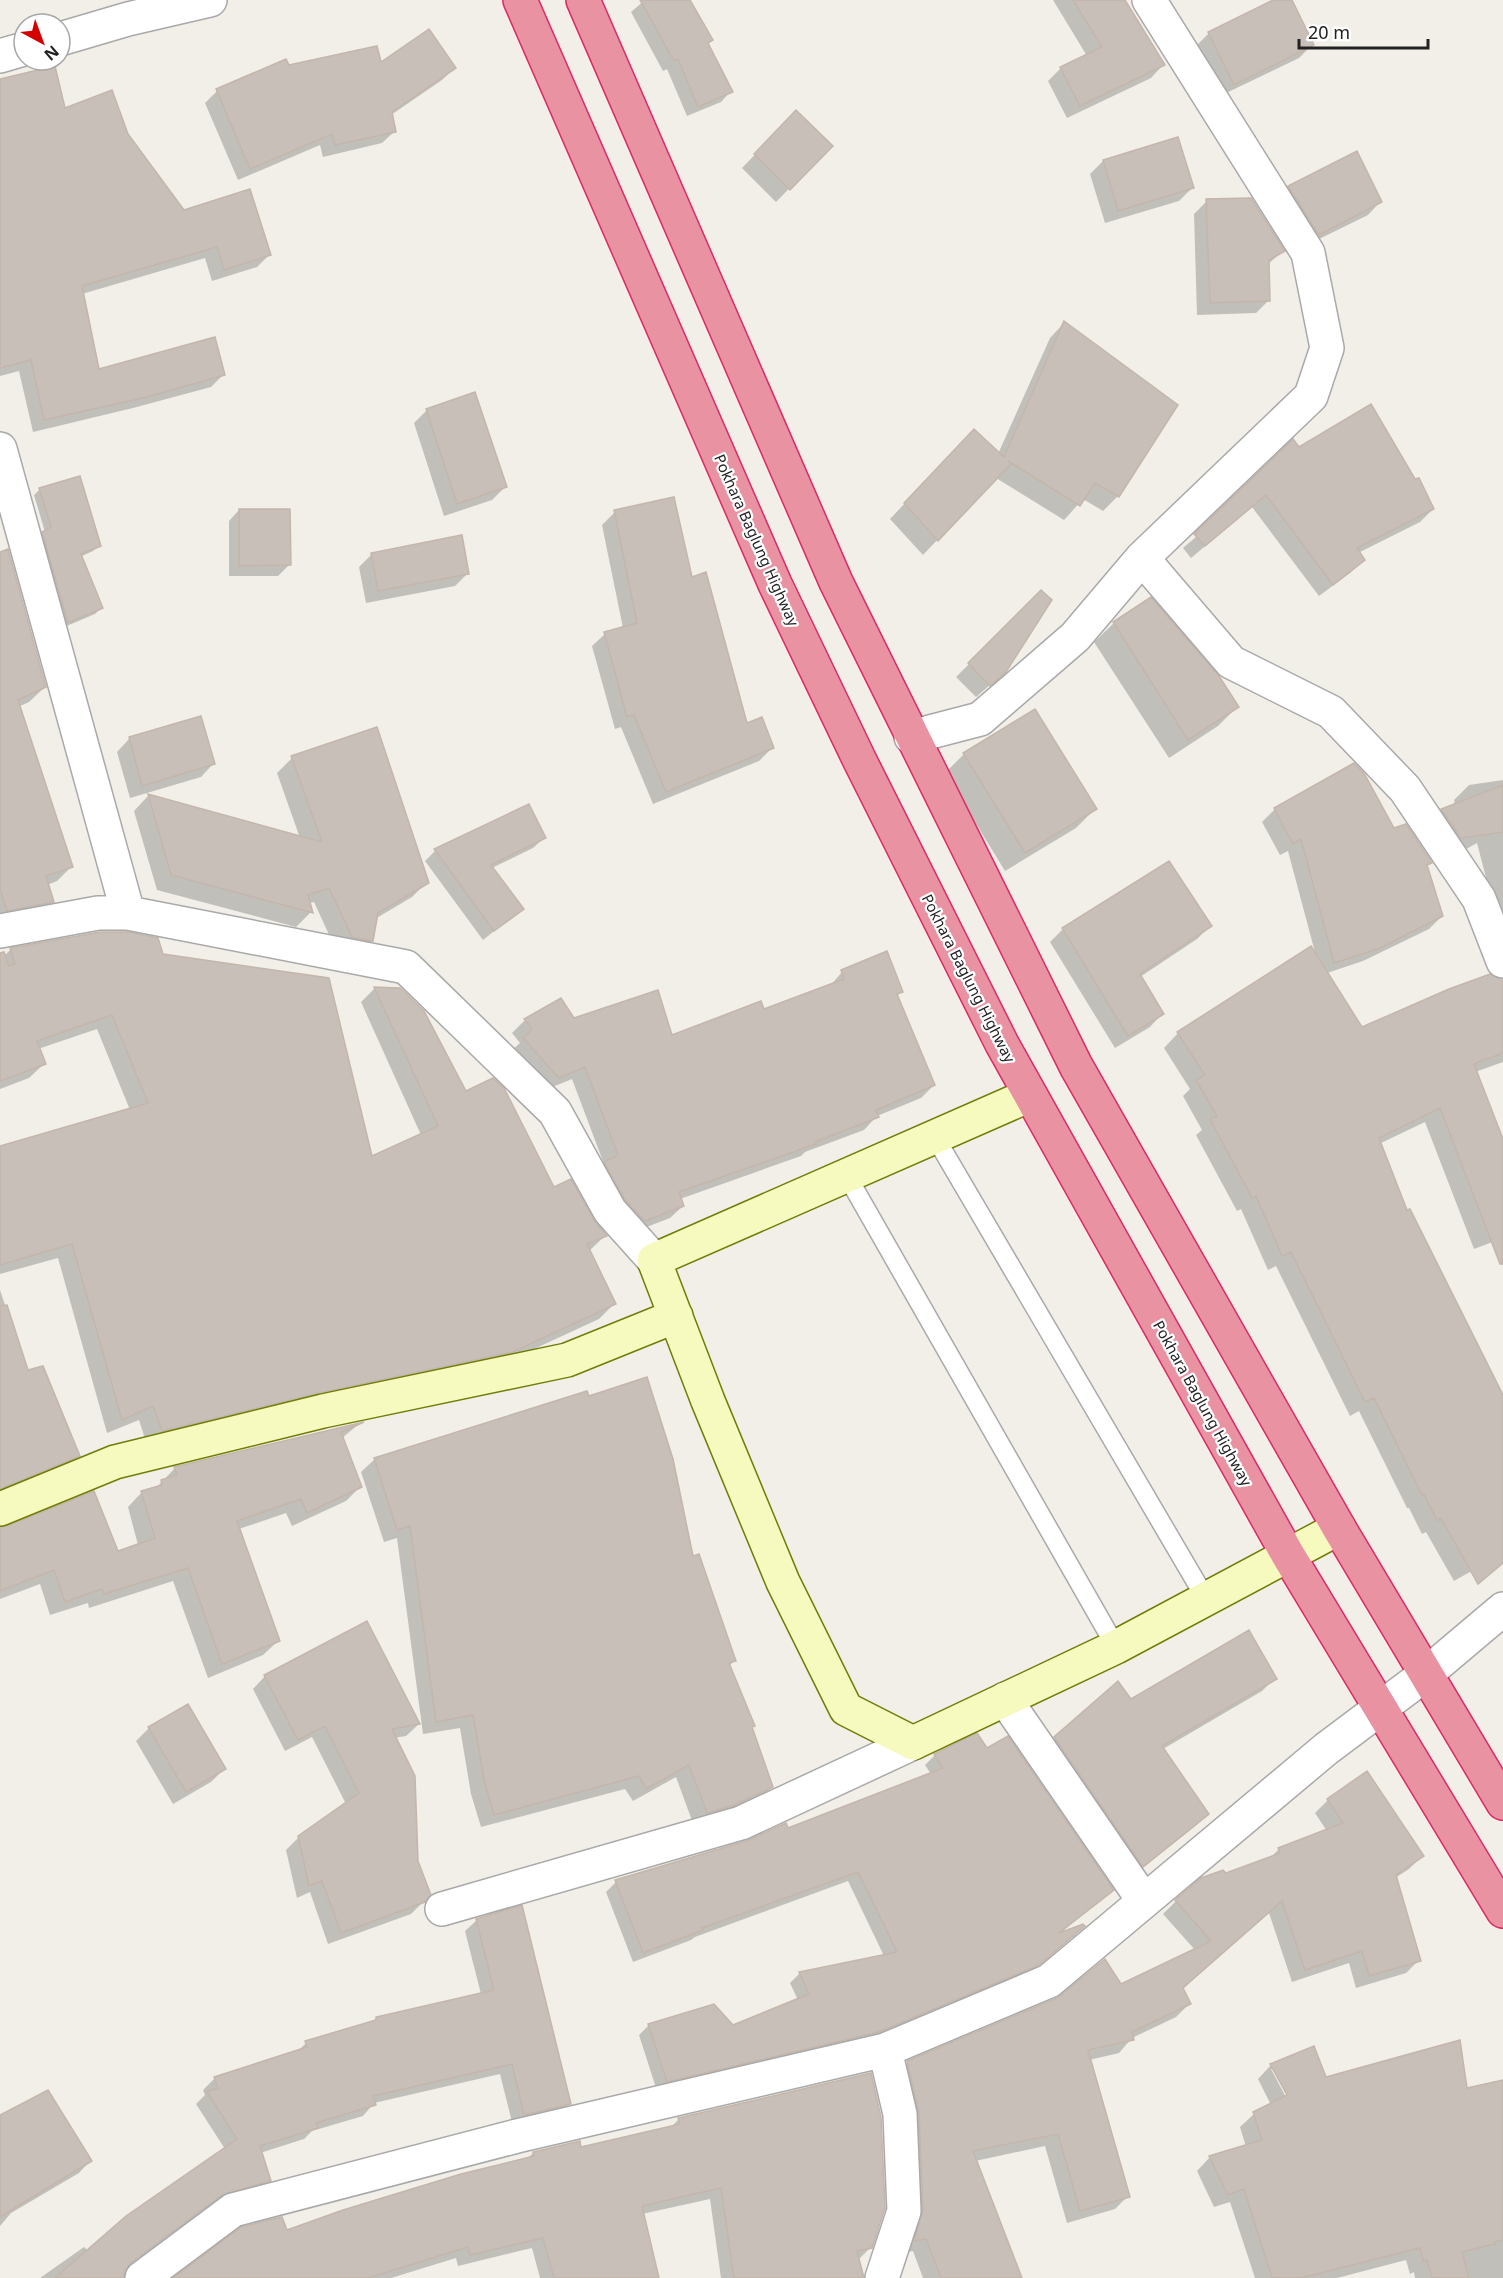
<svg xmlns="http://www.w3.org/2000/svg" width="1503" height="2278" viewBox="0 0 1503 2278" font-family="'Noto Sans',sans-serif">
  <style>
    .shadow { fill: #0003; fill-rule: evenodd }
    .building { fill: #c7bfb8; stroke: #c4b6ab; stroke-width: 1.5 }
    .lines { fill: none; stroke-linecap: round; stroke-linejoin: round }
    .lane-casing { stroke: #a9a9a9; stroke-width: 21 }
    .street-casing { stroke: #a9a9a9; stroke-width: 36 }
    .secondary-casing { stroke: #707d05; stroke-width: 36 }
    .highway-casing { stroke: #dc2a67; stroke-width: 36 }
    .lane { stroke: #fff; stroke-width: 18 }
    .street { stroke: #fff; stroke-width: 33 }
    .secondary { stroke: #f7fabf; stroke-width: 33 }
    .highway { stroke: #e892a2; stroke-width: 33 }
    .labels { text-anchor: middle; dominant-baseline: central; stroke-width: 4.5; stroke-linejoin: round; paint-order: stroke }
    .street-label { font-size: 15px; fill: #222; stroke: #fff }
  </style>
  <rect width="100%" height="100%" fill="#f2efe9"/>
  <path class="shadow" d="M 645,0 L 689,0 L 707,44 L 731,91 L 721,102 L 687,116 L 667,69 L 663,71 L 631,12 Z
    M 1053,0 L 1123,0 L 1163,65 L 1151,78 L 1067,118 L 1048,81 L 1061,68 L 1087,56 Z
    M 1277,0 L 1290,0 L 1312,45 L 1299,58 L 1220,96 L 1196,46 L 1209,33 Z
    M 380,64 L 454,68 L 442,80 L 391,115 L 395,131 L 382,143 L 323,157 L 320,145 L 238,180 L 205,103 L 217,91 L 288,67 Z
    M 0,81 L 64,110 L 127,134 L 183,212 L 269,255 L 257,267 L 212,281 L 205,258 L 82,294 L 98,371 L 223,375 L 211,387 L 133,408 L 33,432 L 19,371 L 0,376 Z
    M 796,112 L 831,146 L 776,202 L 742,168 Z
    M 1103,161 L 1192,188 L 1179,201 L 1105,223 L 1090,174 Z
    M 1289,187 L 1380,202 L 1368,215 L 1305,246 L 1276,200 Z
    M 1207,201 L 1283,251 L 1267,265 L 1269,300 L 1256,313 L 1197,315 L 1194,214 Z
    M 1064,323 L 1118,496 L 1103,511 L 1083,499 L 1064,520 L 996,478 L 923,555 L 890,519 L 959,446 L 998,454 L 1050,338 Z
    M 427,410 L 505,487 L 492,500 L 444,516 L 414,423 Z
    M 1299,449 L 1433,509 L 1420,522 L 1358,553 L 1363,560 L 1350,573 L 1319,596 L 1252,507 L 1191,558 L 1183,548 Z
    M 40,489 L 99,545 L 93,551 L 80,557 L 102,607 L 95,614 L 62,628 L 37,539 L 45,532 L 34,495 Z
    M 239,510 L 289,565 L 278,576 L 229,576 L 229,521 Z
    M 615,512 L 691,579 L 746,725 L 772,748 L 759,761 L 653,804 L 621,727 L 615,729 L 592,646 L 605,634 L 623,628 L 602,525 Z
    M 372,554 L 468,573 L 455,586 L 366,603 L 359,567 Z
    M 0,565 L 45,687 L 29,702 L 18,707 L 72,866 L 57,881 L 47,885 L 53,902 L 38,916 L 0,923 Z
    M 1041,592 L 991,684 L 976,697 L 956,677 Z
    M 1151,599 L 1237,707 L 1218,726 L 1169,758 L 1094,642 L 1114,623 Z
    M 129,739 L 213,764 L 201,777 L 130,798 L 117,752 Z
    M 964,754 L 1095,809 L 1076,828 L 1005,871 L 945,773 Z
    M 292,758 L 427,882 L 412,897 L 375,919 L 372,941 L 357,956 L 337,952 L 314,902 L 309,903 L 311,912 L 296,927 L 157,890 L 134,811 L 148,796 L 300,838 L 277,773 Z
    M 1503,780 L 1503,943 L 1477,843 L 1450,858 L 1428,825 L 1442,811 L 1455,805 L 1454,800 L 1469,785 Z
    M 529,806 L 544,838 L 533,848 L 492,868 L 522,909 L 483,940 L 425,861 L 435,851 Z
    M 1275,809 L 1393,830 L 1430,862 L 1426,866 L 1442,916 L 1429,929 L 1363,961 L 1327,973 L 1362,1028 L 1503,981 L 1503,1062 L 1475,1072 L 1500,1136 L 1503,1136 L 1503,1238 L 1474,1249 L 1425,1122 L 1379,1144 L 1406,1212 L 1503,1399 L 1503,1533 L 1484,1564 L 1454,1581 L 1426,1532 L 1422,1534 L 1409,1508 L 1407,1508 L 1359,1411 L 1350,1416 L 1276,1266 L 1268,1270 L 1241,1209 L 1237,1211 L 1196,1135 L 1202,1130 L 1183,1096 L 1190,1089 L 1164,1048 L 1178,1033 L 1316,956 L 1288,851 L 1280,855 L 1262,822 Z
    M 1210,926 L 1197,939 L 1140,977 L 1162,1014 L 1150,1027 L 1115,1048 L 1050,942 L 1063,929 Z
    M 100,933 L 162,955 L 371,1158 L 421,1135 L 361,1002 L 375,988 L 554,1189 L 593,1221 L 605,1236 L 589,1251 L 614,1304 L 599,1319 L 497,1366 L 147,1445 L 139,1420 L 107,1433 L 58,1258 L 0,1274 L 0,1147 L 130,1110 L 97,1029 L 38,1049 L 44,1064 L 29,1078 L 0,1089 L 0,960 L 10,950 Z
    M 842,972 L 902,991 L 897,996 L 934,1085 L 921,1098 L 877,1116 L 864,1130 L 805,1152 L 801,1156 L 680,1199 L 683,1206 L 670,1218 L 631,1233 L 592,1176 L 604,1164 L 572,1079 L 545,1090 L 511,1051 L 520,1043 L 512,1033 L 525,1020 L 561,1000 L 573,1020 L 671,1037 L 763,1011 L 830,986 Z
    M 0,1290 L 27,1371 L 78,1456 L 63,1470 L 0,1496 Z
    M 359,1424 L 342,1438 L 360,1487 L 346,1501 L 292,1526 L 286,1513 L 239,1529 L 278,1641 L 263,1655 L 208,1678 L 173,1581 L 89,1608 L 88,1603 L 50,1615 L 40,1584 L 0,1599 L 0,1529 L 117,1552 L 138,1545 L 128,1507 L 142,1492 L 155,1489 L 175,1468 Z
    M 375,1459 L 692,1558 L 734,1661 L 729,1666 L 772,1787 L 758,1800 L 694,1826 L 676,1777 L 633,1801 L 625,1789 L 481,1827 L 471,1794 L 460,1728 L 423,1734 L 397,1538 L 384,1542 L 361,1472 Z
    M 265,1676 L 419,1724 L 406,1736 L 394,1738 L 424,1901 L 411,1914 L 328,1944 L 310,1892 L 297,1898 L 286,1850 L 299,1837 L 346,1804 L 312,1737 L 285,1751 L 253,1689 Z
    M 1275,1678 L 1262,1691 L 1163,1749 L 1207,1814 L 1194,1827 L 1130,1878 L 1042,1751 L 1055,1738 L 1130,1701 Z
    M 149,1728 L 224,1769 L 211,1782 L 173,1804 L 136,1741 Z
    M 986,1750 L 1112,1890 L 1058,1935 L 1083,1926 L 1027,1974 L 868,2042 L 657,2091 L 639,2035 L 649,2025 L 733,2027 L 798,2000 L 790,1983 L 800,1973 L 884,1956 L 848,1881 L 695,1937 L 691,1940 L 633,1962 L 606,1892 L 616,1882 L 787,1830 L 931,1774 L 925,1765 L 935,1755 Z
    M 1367,1773 L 1422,1856 L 1409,1869 L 1395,1878 L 1419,1960 L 1406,1973 L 1356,1988 L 1349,1963 L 1292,1982 L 1269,1913 L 1182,1988 L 1189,2004 L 1176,2017 L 1132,2038 L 1119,2053 L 1089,2060 L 1128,2196 L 1115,2209 L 1067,2223 L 1045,2146 L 975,2161 L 1021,2278 L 923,2278 L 913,2251 L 902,2253 L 894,2076 L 908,2062 L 1120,1986 L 1195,1950 L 1163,1914 L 1176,1901 L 1226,1875 L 1270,1858 L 1279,1849 L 1327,1831 L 1315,1813 L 1328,1800 Z
    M 477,1920 L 569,2104 L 558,2115 L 513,2126 L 500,2074 L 374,2103 L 363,2116 L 312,2131 L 304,2139 L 260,2153 L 269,2180 L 258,2192 L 209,2206 L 126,2267 L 118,2278 L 40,2278 L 84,2247 L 88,2251 L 225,2149 L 196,2104 L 205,2095 L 203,2090 L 215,2078 L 297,2052 L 306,2043 L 371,2024 L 376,2018 L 481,1994 L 465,1931 Z
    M 1271,2065 L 1325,2079 L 1465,2089 L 1503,2081 L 1503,2278 L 1415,2278 L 1414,2272 L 1410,2274 L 1406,2260 L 1337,2278 L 1255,2278 L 1230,2202 L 1214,2207 L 1197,2171 L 1210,2157 L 1246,2147 L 1240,2127 L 1254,2114 L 1271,2105 L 1258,2079 ZM 1271,2069 L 1275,2069 L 1292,2101 L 1289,2103 Z
    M 0,2117 L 90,2161 L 79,2173 L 11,2213 L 0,2226 Z
    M 679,2119 L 871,2247 L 858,2260 L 862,2278 L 721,2278 L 710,2199 L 642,2214 L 634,2278 L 540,2278 L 532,2248 L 458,2266 L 456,2258 L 391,2278 L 176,2278 L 286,2232 L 527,2159 L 533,2153 L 580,2149 L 670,2128 Z"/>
  <path class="building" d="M 640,0 L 690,0 L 713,40 L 708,43 L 733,92 L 698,107 L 678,59 L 674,61 Z
    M 1073,0 L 1125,0 L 1165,65 L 1080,106 L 1060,67 L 1102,47 Z
    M 1273,0 L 1292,0 L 1314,45 L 1234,85 L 1208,32 Z
    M 429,29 L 456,68 L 392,112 L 396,132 L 335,145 L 332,134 L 250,169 L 216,89 L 286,59 L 289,65 L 377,46 L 381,62 Z
    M 55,66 L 65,108 L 112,90 L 128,134 L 184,210 L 250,189 L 271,255 L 224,270 L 217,247 L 82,286 L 99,369 L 215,337 L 225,375 L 147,397 L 44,420 L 31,360 L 0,368 L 0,79 Z
    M 796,110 L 833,146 L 790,190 L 754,154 Z
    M 1178,137 L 1194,188 L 1118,211 L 1103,160 Z
    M 1357,151 L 1382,202 L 1319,235 L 1288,186 Z
    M 1251,198 L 1285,251 L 1269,260 L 1270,301 L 1210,303 L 1206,199 Z
    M 1064,321 L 1178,405 L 1119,497 L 1095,483 L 1080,506 L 1008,461 L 1011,464 L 938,541 L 904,503 L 974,429 L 1004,457 Z
    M 475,392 L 507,487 L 457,504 L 426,409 Z
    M 1371,404 L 1415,479 L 1419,478 L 1434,509 L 1357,548 L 1365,560 L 1333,585 L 1266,495 L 1205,546 L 1194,534 L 1293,439 L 1299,447 Z
    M 80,476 L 101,546 L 81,554 L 103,608 L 68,623 L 42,532 L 51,527 L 39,488 Z
    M 674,497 L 692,577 L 706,572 L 747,723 L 762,717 L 774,748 L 666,792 L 634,715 L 627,717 L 604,632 L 637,623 L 614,510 Z
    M 239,509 L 290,509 L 291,565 L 239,566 Z
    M 462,535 L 469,574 L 378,591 L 371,553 Z
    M 8,549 L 46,687 L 18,700 L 73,867 L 46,876 L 54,902 L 7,911 L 0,889 L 0,552 Z
    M 1041,590 L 1052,600 L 1006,672 L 990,686 L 968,663 Z
    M 1151,597 L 1219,676 L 1239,707 L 1188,740 L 1113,622 Z
    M 1035,709 L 1097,809 L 1025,853 L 963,753 Z
    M 201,716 L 215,764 L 142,786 L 129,737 Z
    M 377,727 L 429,883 L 378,913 L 373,941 L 352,937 L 329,888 L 308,895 L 313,913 L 171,875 L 148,794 L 322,842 L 291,756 Z
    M 1354,763 L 1365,775 L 1394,828 L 1406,824 L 1432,863 L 1427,865 L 1443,916 L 1378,949 L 1334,963 L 1301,839 L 1293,844 L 1274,808 Z
    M 1503,785 L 1503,832 L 1461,838 L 1441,809 Z
    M 529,804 L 546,838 L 491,865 L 524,909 L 494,931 L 434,849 Z
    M 1169,861 L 1212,926 L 1140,974 L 1164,1014 L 1128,1036 L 1062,928 Z
    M 100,932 L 129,932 L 158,938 L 163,954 L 329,978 L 372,1156 L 438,1126 L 374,987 L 400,988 L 424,1011 L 466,1091 L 493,1078 L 504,1088 L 554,1187 L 571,1179 L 594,1220 L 607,1236 L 587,1244 L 616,1304 L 513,1352 L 319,1393 L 162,1431 L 153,1406 L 122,1420 L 72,1244 L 0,1265 L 0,1146 L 148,1103 L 112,1015 L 37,1041 L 46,1064 L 0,1081 L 0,953 L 4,952 L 9,966 L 15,964 L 10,948 Z
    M 1311,946 L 1362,1027 L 1449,989 L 1490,974 L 1503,979 L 1503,1053 L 1474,1064 L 1503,1139 L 1503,1264 L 1500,1264 L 1440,1108 L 1379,1138 L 1407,1210 L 1410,1209 L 1503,1395 L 1503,1563 L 1478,1584 L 1441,1518 L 1437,1521 L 1424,1494 L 1422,1495 L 1374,1398 L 1365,1402 L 1291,1252 L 1282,1256 L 1256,1196 L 1252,1198 L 1210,1119 L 1217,1116 L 1196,1080 L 1205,1075 L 1177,1032 Z
    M 887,951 L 903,992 L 897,994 L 935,1085 L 876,1110 L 879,1117 L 815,1142 L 816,1144 L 679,1192 L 684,1206 L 645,1221 L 625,1200 L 604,1162 L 618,1155 L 585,1067 L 559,1078 L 523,1038 L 532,1029 L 524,1019 L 561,998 L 574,1018 L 658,990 L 672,1035 L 761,1001 L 764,1009 L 844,979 L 841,970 Z
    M 7,1305 L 28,1370 L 43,1366 L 80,1456 L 0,1489 L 0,1306 Z
    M 647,1377 L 673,1459 L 693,1556 L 699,1554 L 736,1661 L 729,1663 L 755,1726 L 752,1727 L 773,1787 L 734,1805 L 707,1813 L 689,1765 L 646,1789 L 639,1776 L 494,1815 L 484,1780 L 473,1715 L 436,1722 L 410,1526 L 397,1530 L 374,1458 L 587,1391 L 589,1396 Z
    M 364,1422 L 341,1432 L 362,1487 L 307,1513 L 301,1499 L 237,1521 L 280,1641 L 222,1664 L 188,1568 L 104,1594 L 102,1589 L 65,1602 L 54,1570 L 0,1591 L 0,1527 L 7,1526 L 94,1491 L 118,1551 L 155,1538 L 141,1491 L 162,1485 L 161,1480 L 177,1475 L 174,1467 Z
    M 367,1621 L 420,1724 L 392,1729 L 415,1776 L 418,1861 L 431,1895 L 425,1902 L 341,1933 L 322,1881 L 309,1886 L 298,1836 L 359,1793 L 325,1726 L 298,1740 L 264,1675 Z
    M 1249,1630 L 1277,1679 L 1162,1746 L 1209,1814 L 1143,1867 L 1054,1737 L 1118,1681 L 1131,1699 Z
    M 188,1704 L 226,1769 L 186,1792 L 148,1727 Z
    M 977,1733 L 987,1748 L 1008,1736 L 1114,1890 L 1059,1933 L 1083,1924 L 1085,1926 L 1039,1965 L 879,2032 L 667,2082 L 648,2024 L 714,2004 L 733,2025 L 809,1994 L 799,1972 L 897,1952 L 858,1872 L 702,1928 L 703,1930 L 643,1953 L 615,1880 L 746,1841 L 786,1823 L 788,1828 L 943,1768 L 934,1754 Z
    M 1367,1771 L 1424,1856 L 1396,1875 L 1421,1961 L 1369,1976 L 1362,1951 L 1305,1970 L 1282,1901 L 1183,1988 L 1191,2004 L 1132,2032 L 1134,2040 L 1088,2050 L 1130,2197 L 1080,2211 L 1058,2134 L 973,2151 L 1022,2278 L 941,2278 L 926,2239 L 914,2241 L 923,2210 L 919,2113 L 907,2061 L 1057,1998 L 1105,1959 L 1121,1984 L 1211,1941 L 1175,1900 L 1201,1878 L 1223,1870 L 1226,1873 L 1280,1853 L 1278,1848 L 1343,1823 L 1327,1799 Z
    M 522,1905 L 571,2104 L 524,2115 L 512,2064 L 373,2096 L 376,2105 L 316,2123 L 318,2128 L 260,2146 L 271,2181 L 222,2195 L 131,2263 L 125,2270 L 124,2278 L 55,2278 L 126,2216 L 237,2139 L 207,2092 L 218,2088 L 214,2077 L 307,2047 L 305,2041 L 376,2020 L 376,2017 L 494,1990 L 476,1919 Z
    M 1460,2040 L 1467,2088 L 1503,2080 L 1503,2240 L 1494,2242 L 1495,2244 L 1462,2252 L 1469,2278 L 1432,2278 L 1427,2260 L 1423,2261 L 1420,2248 L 1301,2278 L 1272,2278 L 1244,2189 L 1228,2195 L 1209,2156 L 1262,2140 L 1253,2112 L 1287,2095 L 1270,2064 L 1314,2046 L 1326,2077 Z
    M 871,2073 L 881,2117 L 885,2208 L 872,2248 L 857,2251 L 864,2278 L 734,2278 L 721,2188 L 642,2206 L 659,2278 L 554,2278 L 543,2238 L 470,2255 L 468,2247 L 368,2278 L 173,2278 L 241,2227 L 282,2217 L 287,2230 L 343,2210 L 461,2174 L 534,2156 L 533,2152 L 580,2141 L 581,2147 L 680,2124 L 678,2118 Z
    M 48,2090 L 92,2161 L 0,2217 L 0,2115 Z"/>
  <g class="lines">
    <defs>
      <path id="lane" d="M 935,1137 L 1206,1599
        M 847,1176 L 1116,1647"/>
      <path id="street" d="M 60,39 L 128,19 L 210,0
        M 0,56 L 24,49
        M 0,449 L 128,913
        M 1142,558 L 1231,662 L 1331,712 L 1405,789 L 1479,899 L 1503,961
        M 911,737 L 980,719 L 1075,637 L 1142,558 L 1311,396 L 1327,348 L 1308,253 L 1149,0
        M 0,931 L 98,913 L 128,913 L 406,967 L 555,1112 L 610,1211 L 654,1260
        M 1005,1699 L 1144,1901
        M 442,1909 L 741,1823 L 913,1743
        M 142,2278 L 233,2210 L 517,2136 L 885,2050 L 1049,1981 L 1326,1749 L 1426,1674 L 1503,1609
        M 882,2278 L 904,2211 L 900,2114 L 885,2050"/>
      <path id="secondary" d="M 1030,1095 L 654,1260 L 708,1401 L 783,1582 L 846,1709 L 913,1743 L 1116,1647 L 1339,1528
        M 0,1509 L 115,1462 L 323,1411 L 567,1360 L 676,1316"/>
      <path id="highway" d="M 520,0 L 775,584 L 859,759 L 1002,1044 L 1288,1555 L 1503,1911
        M 583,0 L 836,582 L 1076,1066 L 1339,1528 L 1503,1803"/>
    </defs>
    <use href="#lane" class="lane-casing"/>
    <use href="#street" class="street-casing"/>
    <use href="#secondary" class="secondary-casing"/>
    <use href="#highway" class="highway-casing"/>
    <use href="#lane" class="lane"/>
    <use href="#street" class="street"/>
    <use href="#secondary" class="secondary"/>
    <use href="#highway" class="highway"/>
  </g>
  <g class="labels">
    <g class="street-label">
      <text transform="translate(757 540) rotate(66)">Pokhara Baglung Highway</text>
      <text transform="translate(969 978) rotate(63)">Pokhara Baglung Highway</text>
      <text transform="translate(1203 1403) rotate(61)">Pokhara Baglung Highway</text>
    </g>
  </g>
  <g transform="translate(42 42) rotate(139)"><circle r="28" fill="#ffffff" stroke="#a7a7a7" stroke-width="1.5"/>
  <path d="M0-4.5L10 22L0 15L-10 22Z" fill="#d40000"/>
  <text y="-9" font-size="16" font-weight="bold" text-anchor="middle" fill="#222222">N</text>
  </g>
  <path d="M1299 39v9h129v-9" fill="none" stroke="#222222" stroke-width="3"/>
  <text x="1308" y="39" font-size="18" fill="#222222" stroke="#ffffff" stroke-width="4.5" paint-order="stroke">20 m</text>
</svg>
